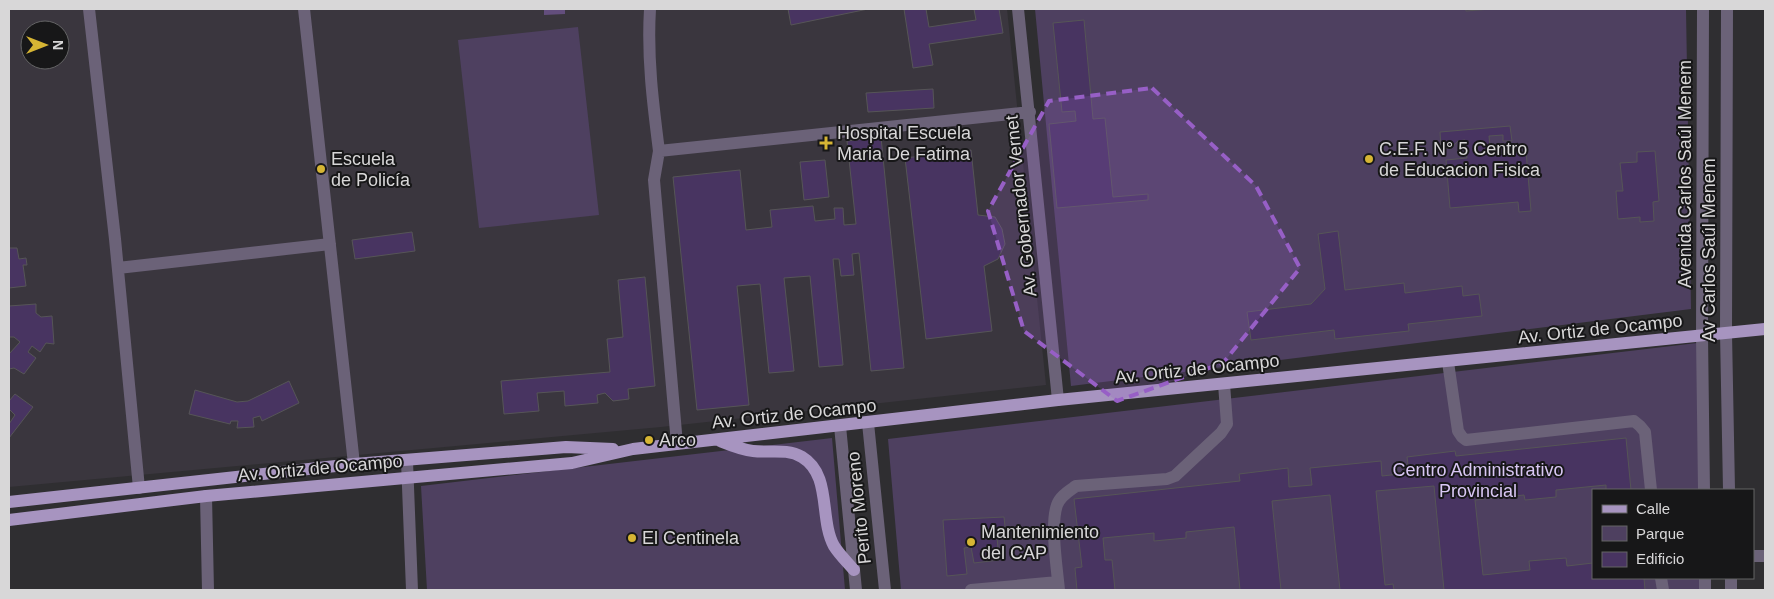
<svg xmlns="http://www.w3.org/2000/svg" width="1774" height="599" viewBox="0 0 1774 599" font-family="Arial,sans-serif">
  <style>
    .built { fill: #3a363e; fill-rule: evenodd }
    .green { fill: #4e4060 }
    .water { fill: #634e7d }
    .building { fill: #483461; stroke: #565557 }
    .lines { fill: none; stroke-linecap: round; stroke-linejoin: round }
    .minor { stroke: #6b6278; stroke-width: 12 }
    .major { stroke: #a794c0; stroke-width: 12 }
    .marked { fill: #975fc6; fill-opacity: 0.2; stroke: #975fc6; stroke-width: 4; stroke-dasharray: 10 6; stroke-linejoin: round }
    .poi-dot { fill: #d6b534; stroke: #171718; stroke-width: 2 }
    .labels { text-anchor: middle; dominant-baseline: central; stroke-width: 4; stroke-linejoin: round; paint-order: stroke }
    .poi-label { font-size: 18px; fill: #d8d7d8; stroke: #171718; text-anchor: start }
    .street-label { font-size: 18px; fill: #d8d7d8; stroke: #171718 }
    .park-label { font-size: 18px; fill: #d9c7f4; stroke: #171718 }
  </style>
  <rect width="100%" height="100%" fill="#2f2e31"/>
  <path class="built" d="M 9,9 L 1007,9 L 1046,385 L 661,427 L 9,487 ZM 30,30 L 60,30 L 60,60 L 30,60 Z"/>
  <path class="green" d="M 1035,9 L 1686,9 L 1691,309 L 1071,386 Z
    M 578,27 L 599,215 L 479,228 L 458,40 Z
    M 1697,343 L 1700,490 L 1593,490 L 1593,578 L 1701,578 L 1701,590 L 901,590 L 888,439 Z
    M 832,438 L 845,590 L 427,590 L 421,486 Z"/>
  <path class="water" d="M 544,9 L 565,9 L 565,14 L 544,15 Z"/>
  <path class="building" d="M 788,9 L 868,9 L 791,25 Z
    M 904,9 L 926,9 L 929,27 L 976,20 L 974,9 L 999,9 L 1003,33 L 929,44 L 933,65 L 913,68 Z
    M 1466,9 L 1491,9 L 1466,11 Z
    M 1084,20 L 1093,119 L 1105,118 L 1113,197 L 1148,194 L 1148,200 L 1057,208 L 1049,124 L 1076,121 L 1075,111 L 1062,112 L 1053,23 Z
    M 933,89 L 934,108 L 868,112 L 866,93 Z
    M 1510,126 L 1512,141 L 1503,141 L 1503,135 L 1489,136 L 1490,147 L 1495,147 L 1496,154 L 1526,151 L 1531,211 L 1519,212 L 1518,202 L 1450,208 L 1446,160 L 1467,158 L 1465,140 L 1458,141 L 1451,148 L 1441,149 L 1440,132 Z
    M 881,137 L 904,368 L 871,371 L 859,253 L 852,254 L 854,275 L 841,276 L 839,259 L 833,259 L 843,365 L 819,367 L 810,276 L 784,278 L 794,371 L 769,373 L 760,284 L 737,286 L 749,405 L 697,410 L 673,177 L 740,170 L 746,230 L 772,227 L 770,210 L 813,206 L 815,221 L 835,219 L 834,208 L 843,208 L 844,225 L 856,224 L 847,141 Z
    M 971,150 L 978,215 L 995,217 L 1002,229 L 1005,244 L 998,259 L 984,266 L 992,331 L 926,339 L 905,158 Z
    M 1655,151 L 1659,201 L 1653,202 L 1654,221 L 1640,222 L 1640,217 L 1618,219 L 1616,191 L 1623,191 L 1620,163 L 1637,162 L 1637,152 Z
    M 825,160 L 829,197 L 804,200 L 800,162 Z
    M 1338,231 L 1345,290 L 1404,283 L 1405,293 L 1462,286 L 1463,296 L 1479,294 L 1482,316 L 1408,324 L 1409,331 L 1335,339 L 1334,330 L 1251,340 L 1247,312 L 1311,304 L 1325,289 L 1318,234 Z
    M 412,232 L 415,251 L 355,259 L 352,240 Z
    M 9,248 L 17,248 L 19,259 L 26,258 L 27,265 L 23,265 L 26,286 L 9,288 Z
    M 645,277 L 655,386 L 628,389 L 629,399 L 613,401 L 605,393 L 597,395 L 598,403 L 565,406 L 564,391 L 537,393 L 539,411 L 504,414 L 501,381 L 610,372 L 607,339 L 623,337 L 618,280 Z
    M 36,304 L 36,313 L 41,317 L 52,316 L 54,344 L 46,343 L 40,352 L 32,346 L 28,352 L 36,358 L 24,374 L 14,368 L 9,369 L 9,354 L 20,342 L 14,337 L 9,337 L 9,306 Z
    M 289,381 L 299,403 L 262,421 L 260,416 L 253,418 L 254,427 L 237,428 L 238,421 L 231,421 L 230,424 L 189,414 L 195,390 L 237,402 L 248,401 Z
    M 15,394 L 33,407 L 9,438 L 9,424 L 15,415 L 9,409 L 9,401 Z
    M 1626,438 L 1631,490 L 1606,490 L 1606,485 L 1556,490 L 1556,497 L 1525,500 L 1524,495 L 1475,500 L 1483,575 L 1530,570 L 1529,561 L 1566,558 L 1567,566 L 1593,563 L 1593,578 L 1644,578 L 1645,590 L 1444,590 L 1434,486 L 1376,491 L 1385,585 L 1393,584 L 1394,590 L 1340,590 L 1330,495 L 1272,501 L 1281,590 L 1240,590 L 1234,527 L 1186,532 L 1186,538 L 1154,541 L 1154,533 L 1103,538 L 1105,560 L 1112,560 L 1115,590 L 1077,590 L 1075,568 L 1082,567 L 1074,499 L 1240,481 L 1239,474 L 1288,468 L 1289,487 L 1312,485 L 1310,468 L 1381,461 L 1382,476 L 1409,473 L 1407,457 L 1455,451 L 1456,456 Z
    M 1004,517 L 1006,536 L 997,537 L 999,560 L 974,563 L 971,547 L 964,548 L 967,574 L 947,576 L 943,520 Z"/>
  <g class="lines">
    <path class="minor" d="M 89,9 L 115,239 L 139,488
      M 304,9 L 354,464
      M 650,9 C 647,57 653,104 659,151 L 1030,112
      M 1018,9 L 1058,400
      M 1703,9 L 1702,336 L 1704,490
      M 1727,9 L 1726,333 L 1729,490
      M 659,151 L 654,180 L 677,444
      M 118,268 L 330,244
      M 1448,362 L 1458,431 L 1462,437 L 1466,440 L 1634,421 L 1640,426 L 1645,432 L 1651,490
      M 868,423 L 885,590
      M 840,426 L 856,590
      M 407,461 L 412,590
      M 206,496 L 208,590
      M 1753,556 L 1765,556
      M 1661,578 L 1663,590
      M 1705,578 L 1705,590
      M 1731,578 L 1731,590
      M 971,590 L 1058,582
      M 1059,590 C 1057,568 1050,525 1057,505 C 1060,496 1069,491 1076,486 L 1167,479 L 1175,476 L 1221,433 L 1227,424 L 1224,384"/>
    <path class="major" d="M 720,441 C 730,445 742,450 753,451 C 769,453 787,448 802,457 C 832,475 819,519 834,546 C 839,554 847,562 854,570
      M 9,502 L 354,464 L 566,447 L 613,449
      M 9,520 L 206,496 L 572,463 L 633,449 L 1058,400 L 1765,329"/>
  </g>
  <path class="marked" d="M 1152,88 L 1256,186 L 1300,268 L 1223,363 L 1117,401 L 1024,331 L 988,211 L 1049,101 Z"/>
  <g class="poi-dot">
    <path d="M823.5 135.5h5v5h5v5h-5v5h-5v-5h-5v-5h5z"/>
    <circle cx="1369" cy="159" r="5"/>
    <circle cx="321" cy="169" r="5"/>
    <circle cx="649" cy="440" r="5"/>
    <circle cx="632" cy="538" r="5"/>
    <circle cx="971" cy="542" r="5"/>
  </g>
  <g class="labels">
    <g class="poi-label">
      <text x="837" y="133">Hospital Escuela<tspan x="837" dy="21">Maria De Fatima</tspan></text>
      <text x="1379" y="149">C.E.F. N° 5 Centro<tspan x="1379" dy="21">de Educacion Fisica</tspan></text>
      <text x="331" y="159">Escuela<tspan x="331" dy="21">de Policía</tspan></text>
      <text x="659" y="440">Arco</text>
      <text x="981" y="532">Mantenimiento<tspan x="981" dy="21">del CAP</tspan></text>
      <text x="642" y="538">El Centinela</text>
    </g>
    <g class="street-label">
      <text transform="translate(1685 174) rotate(-90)">Avenida Carlos Saúl Menem</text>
      <text transform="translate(1021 206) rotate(-96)">Av. Gobernador Vernet</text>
      <text transform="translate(1709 250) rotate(-90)">Av Carlos Saúl Menem</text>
      <text transform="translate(1600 329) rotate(-6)">Av. Ortiz de Ocampo</text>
      <text transform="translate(1197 369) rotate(-6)">Av. Ortiz de Ocampo</text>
      <text transform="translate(794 414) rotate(-6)">Av. Ortiz de Ocampo</text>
      <text transform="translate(320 468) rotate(-5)">Av. Ortiz de Ocampo</text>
      <text transform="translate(859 508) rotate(-96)">Perito Moreno</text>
    </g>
    <g class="park-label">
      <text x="1478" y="470">Centro Administrativo<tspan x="1478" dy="21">Provincial</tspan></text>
    </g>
  </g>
  <rect width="1774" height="599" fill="none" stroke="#d8d7d8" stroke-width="20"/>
  <rect x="1592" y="489" width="162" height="90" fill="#171718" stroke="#646465"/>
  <rect x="1602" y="505" width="25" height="8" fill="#a794c0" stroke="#646465"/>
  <text x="1636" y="514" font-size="15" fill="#d8d7d8">Calle</text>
  <rect x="1602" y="526" width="25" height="15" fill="#4e4060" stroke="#646465"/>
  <text x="1636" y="539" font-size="15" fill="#d8d7d8">Parque</text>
  <rect x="1602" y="552" width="25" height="15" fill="#483461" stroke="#646465"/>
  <text x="1636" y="564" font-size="15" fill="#d8d7d8">Edificio</text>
  <g transform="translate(45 45) rotate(90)"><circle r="24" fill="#171718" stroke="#646465"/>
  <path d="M0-4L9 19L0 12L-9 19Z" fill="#d6b534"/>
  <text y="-8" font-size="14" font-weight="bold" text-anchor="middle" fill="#d8d7d8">N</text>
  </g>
</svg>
